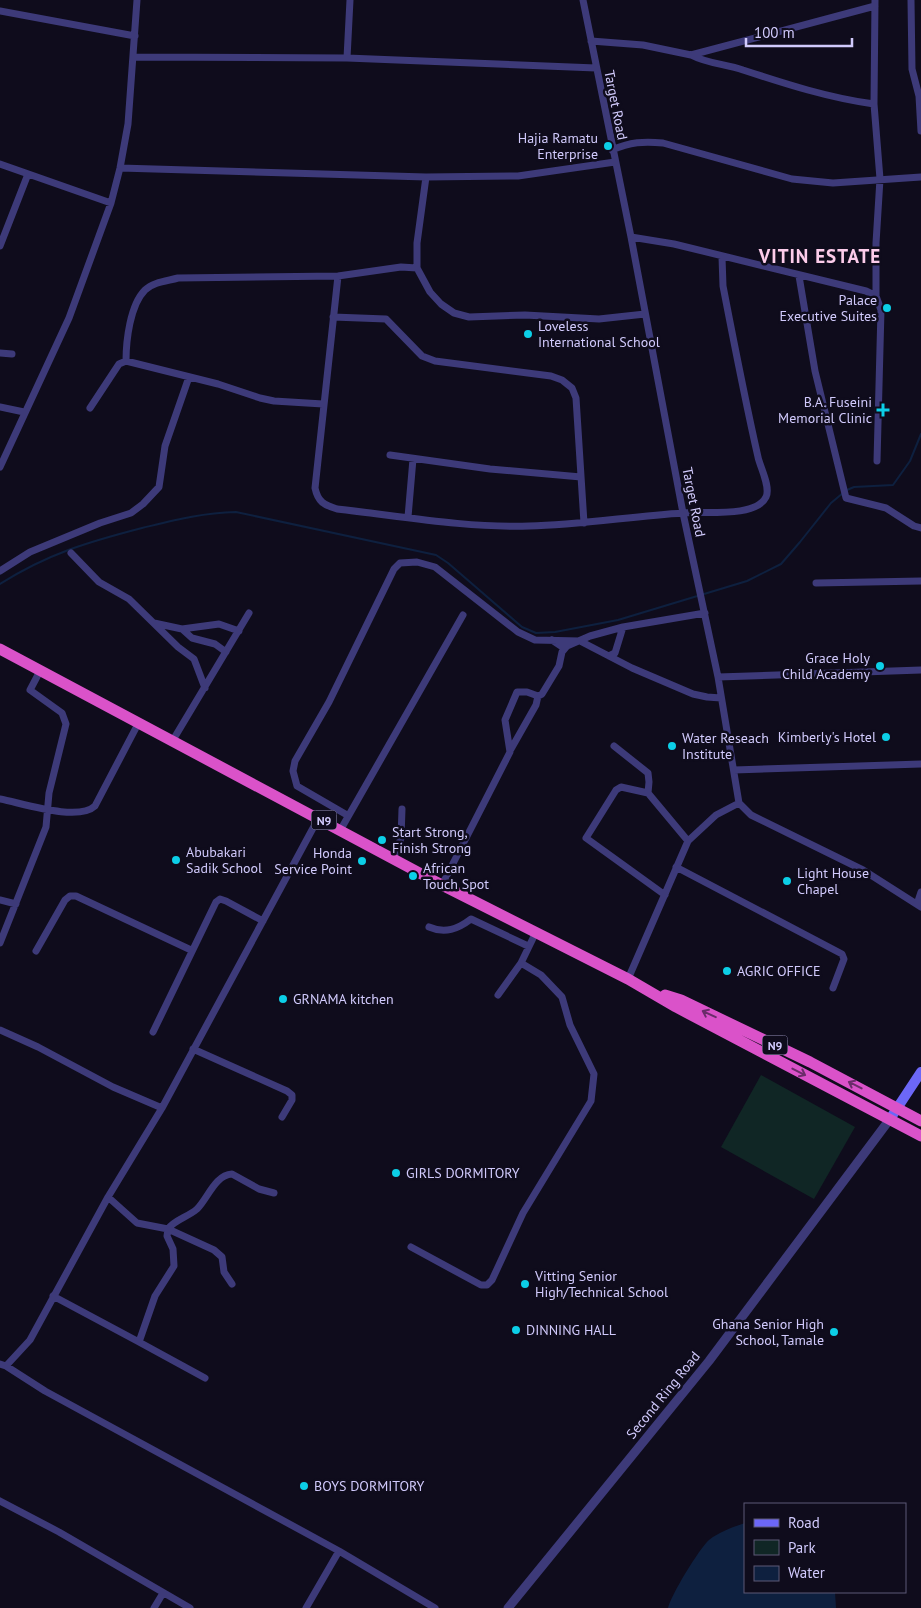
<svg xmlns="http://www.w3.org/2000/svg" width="921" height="1608" viewBox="0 0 921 1608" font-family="'PT Sans',sans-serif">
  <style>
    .green { fill: #102625 }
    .water { fill: #0e203f }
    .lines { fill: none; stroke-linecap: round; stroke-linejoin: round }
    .stream { stroke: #0e203f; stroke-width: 2 }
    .minor { stroke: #3d3a79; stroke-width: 7 }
    .tertiary { stroke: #3d3a79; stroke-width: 9 }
    .secondary { stroke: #6c67f7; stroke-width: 10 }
    .trunk { stroke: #da52c9; stroke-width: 11 }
    .oneway { stroke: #6a2c6a }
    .poi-dot { fill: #0ccfe7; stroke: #0f0c1c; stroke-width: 2 }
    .labels { text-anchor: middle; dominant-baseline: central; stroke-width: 5; stroke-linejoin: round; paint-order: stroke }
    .shield { fill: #0f0c1c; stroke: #9791b9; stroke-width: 1 }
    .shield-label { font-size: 12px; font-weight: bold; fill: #d1cafc }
    .street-label { font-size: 14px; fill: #d1cafc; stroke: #0f0c1c }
    .poi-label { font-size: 14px; fill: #d1cafc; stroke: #0f0c1c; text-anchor: start }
    .district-label { font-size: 19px; font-weight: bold; letter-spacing: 1px; fill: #fcccea; stroke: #0f0c1c }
  </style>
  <rect width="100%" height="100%" fill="#0f0c1c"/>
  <path class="green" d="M 761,1075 L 855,1127 L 814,1199 L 721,1147 Z"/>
  <path class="water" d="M 745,1523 L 745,1592 L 835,1592 L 836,1608 L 668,1608 C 671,1595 699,1549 709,1540 C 719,1532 733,1527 745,1523 Z"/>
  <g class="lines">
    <path class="stream" d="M 847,490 L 854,487 L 893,485 L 910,461 L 921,434
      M 0,584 C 47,554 88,542 142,528 C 175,520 201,513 236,512 L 436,555 L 448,563 L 522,627 L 536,633 L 555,632 L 618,620 L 747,581 L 781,564 L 800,542 L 831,503 L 843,493"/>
    <path class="minor" d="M 583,0 L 631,237 L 683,513 L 718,677 L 739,803 L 751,815 L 863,870 L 921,907
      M 875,0 L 874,104 L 880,179 L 876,243 L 876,296
      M 911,0 L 912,69 L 919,96 L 921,131
      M 0,11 L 135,36
      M 591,41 L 643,45 L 691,55 L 875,6
      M 691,55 C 708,64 726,64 743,70 C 786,84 829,98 874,104
      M 133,57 L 347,58 L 596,68
      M 347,58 L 350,0
      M 612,150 C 630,142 644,141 663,143 L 792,179 L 833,183 L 921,177
      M 0,164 L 111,203
      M 120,168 L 426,177 L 518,176 L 615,162
      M 426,177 L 417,243 L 417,268 L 430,292 L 441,304 L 454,313 L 469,317 L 525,315 L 599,319 L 645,314
      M 631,237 L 674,244 L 866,291 L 876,296 L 881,310 L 877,461
      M 0,246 L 28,174
      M 338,276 L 315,488 C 318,502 324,505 337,509 C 400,516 465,528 529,526 C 581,525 632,516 684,513 C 703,511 756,518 766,497 C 771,487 760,467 758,457 C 745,400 734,343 723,286 L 722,257
      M 799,276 L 815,371 L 846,498 L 886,508 L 914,526 L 921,528
      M 333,317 L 386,319 L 422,356 L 435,361 L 551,376 L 562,380 L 572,388 L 576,398 L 584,523
      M 0,353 L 12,354
      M 126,361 C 126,341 130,305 145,290 C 153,282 167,281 178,278 L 338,276 L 401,267 L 417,268
      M 0,407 L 24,412
      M 90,408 L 119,364 L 126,361 L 218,384 L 260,398 L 274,401 L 323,404
      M 390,455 L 490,469 L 581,477
      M 0,467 L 69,318 L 111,203 L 120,168 L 128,124 L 137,0
      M 408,517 L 413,459
      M 71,553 L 99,582 L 129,599 L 178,647 L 194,659 L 205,688
      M 0,571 L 30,552 L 100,523 L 131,513 L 143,504 L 159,487 L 165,446 L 189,377
      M 816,583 L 921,581
      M 154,623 L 182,629 L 192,638 L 215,644 L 226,652
      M 182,629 L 219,624 L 239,631
      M 552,640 L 561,646 L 567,646 L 590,636 L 623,627 L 705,613
      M 609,656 L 615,653 L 623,627
      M 718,677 L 921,670
      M 173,740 L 249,613
      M 614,746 L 648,773 L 649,782 L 648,793
      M 511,749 L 536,705 L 538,696
      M 734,770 L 921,764
      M 0,799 C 22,803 78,822 95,806 L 139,722
      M 347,815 L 297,786 L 293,771 L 295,761 L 329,702 L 394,569 L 400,563 L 417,562 L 435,567 L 518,632 L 535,640 L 580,641 L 632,668 L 693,694 L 707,697 L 721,698
      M 341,829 L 463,615
      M 394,857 L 401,838 L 402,809
      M 676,867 L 842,954 L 844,959 L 833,988
      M 442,885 L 510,752 L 505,720 L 517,692 L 527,692 L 538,696 L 542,694 L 559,666 L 562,652 L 567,646
      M 665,895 L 586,838 L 616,790 L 621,787 L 648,793 L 688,841
      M 0,900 L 16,904
      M 917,904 L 921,892
      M 429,927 C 445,934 458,929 471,919 L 528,946
      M 0,943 L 46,827 L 49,793 L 66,724 L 62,713 L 30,690 L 40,671
      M 36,951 L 65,900 L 70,896 L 76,896 L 191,950
      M 628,979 L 688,841 L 716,815 L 739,803
      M 498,995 L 521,963 L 536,932
      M 0,1030 L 38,1047 L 113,1087 L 162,1108
      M 153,1032 L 216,902 L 220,899 L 226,901 L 263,921
      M 193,1049 L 287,1091 L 292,1095 L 292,1100 L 282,1117
      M 108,1197 L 137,1223 L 168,1229 C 174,1220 188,1217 197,1209 C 208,1198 215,1175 232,1174 L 259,1189 L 274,1193
      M 411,1247 L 481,1285 L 487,1285 L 492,1280 L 523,1213 L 591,1101 L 594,1074 L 570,1025 L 562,997 L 541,975 L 521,963
      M 53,1296 L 139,1342
      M 0,1364 L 6,1366 L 30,1340 L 108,1197 L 162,1108 L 319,817
      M 6,1366 L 45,1391 L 339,1551 L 435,1608
      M 205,1378 L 139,1342 L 155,1296 L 174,1266 L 173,1249 L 167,1236 L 168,1229 L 214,1250 L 222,1257 L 224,1272 L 232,1284
      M 0,1501 L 59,1532 L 190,1608
      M 154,1608 L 163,1593
      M 306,1608 L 339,1551"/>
    <path class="tertiary" d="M 508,1608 L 709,1361 L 890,1119"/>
    <path class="secondary" d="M 890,1119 L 921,1072"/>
    <path class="trunk" d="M 0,649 L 442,885 L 628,979 L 676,1007 L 921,1136
      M 665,995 L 681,1000 L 810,1062 L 921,1121"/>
  </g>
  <defs><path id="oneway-shaft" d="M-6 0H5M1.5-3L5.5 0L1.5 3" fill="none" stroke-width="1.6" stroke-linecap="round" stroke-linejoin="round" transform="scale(1.25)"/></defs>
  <g class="oneway">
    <use href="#oneway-shaft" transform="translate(709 1014) rotate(-155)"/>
    <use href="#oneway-shaft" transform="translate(799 1072) rotate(27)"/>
    <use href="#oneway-shaft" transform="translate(855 1085) rotate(-153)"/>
  </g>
  <g class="poi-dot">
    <circle cx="608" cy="146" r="5"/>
    <circle cx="887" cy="308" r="5"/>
    <circle cx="528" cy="334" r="5"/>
    <path d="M880.5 402.5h5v5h5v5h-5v5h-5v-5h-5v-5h5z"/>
    <circle cx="880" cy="666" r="5"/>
    <circle cx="886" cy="737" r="5"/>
    <circle cx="672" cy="746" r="5"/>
    <circle cx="382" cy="840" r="5"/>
    <circle cx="176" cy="860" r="5"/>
    <circle cx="362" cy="861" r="5"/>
    <circle cx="413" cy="876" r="5"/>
    <circle cx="787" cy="881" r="5"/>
    <circle cx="727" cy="971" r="5"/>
    <circle cx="283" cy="999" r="5"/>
    <circle cx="396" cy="1173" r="5"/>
    <circle cx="525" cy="1284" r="5"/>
    <circle cx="516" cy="1330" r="5"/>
    <circle cx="834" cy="1332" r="5"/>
    <circle cx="304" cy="1486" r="5"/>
  </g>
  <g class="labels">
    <g class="shield">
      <rect x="311.5" y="810.5" width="25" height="19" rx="4"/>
      <rect x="762.5" y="1035.5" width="25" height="19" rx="4"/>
    </g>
    <g class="shield-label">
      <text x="324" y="820">N9</text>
      <text x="775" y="1045">N9</text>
    </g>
    <g class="street-label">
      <text transform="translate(616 105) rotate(79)">Target Road</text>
      <text transform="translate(694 502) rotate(79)">Target Road</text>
      <text transform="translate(663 1395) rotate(-51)">Second Ring Road</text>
    </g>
    <g class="poi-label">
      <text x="598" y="138" text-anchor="end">Hajia Ramatu<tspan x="598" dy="16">Enterprise</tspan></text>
      <text x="877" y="300" text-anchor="end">Palace<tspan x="877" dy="16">Executive Suites</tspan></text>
      <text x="538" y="326">Loveless<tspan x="538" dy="16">International School</tspan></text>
      <text x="872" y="402" text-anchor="end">B.A. Fuseini<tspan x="872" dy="16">Memorial Clinic</tspan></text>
      <text x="870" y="658" text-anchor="end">Grace Holy<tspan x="870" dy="16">Child Academy</tspan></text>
      <text x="876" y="737" text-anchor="end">Kimberly's Hotel</text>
      <text x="682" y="738">Water Reseach<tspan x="682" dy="16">Institute</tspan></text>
      <text x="392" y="832">Start Strong,<tspan x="392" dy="16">Finish Strong</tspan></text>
      <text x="186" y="852">Abubakari<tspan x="186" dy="16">Sadik School</tspan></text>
      <text x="352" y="853" text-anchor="end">Honda<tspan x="352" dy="16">Service Point</tspan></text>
      <text x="423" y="868">African<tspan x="423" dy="16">Touch Spot</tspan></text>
      <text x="797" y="873">Light House<tspan x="797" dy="16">Chapel</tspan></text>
      <text x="737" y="971">AGRIC OFFICE</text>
      <text x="293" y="999">GRNAMA kitchen</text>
      <text x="406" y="1173">GIRLS DORMITORY</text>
      <text x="535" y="1276">Vitting Senior<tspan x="535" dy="16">High/Technical School</tspan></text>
      <text x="824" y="1324" text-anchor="end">Ghana Senior High<tspan x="824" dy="16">School, Tamale</tspan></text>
      <text x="526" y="1330">DINNING HALL</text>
      <text x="314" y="1486">BOYS DORMITORY</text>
    </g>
    <g class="district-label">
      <text x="820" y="256">VITIN ESTATE</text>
    </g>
  </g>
  <rect x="744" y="1503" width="162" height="90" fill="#0f0c1c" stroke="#5d5876"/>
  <rect x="754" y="1519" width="25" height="8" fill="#6c67f7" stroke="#5d5876"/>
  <text x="788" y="1528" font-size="15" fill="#d1cafc">Road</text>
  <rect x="754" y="1540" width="25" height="15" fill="#102625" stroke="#5d5876"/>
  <text x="788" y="1553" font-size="15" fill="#d1cafc">Park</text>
  <rect x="754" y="1566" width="25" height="15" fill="#0e203f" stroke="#5d5876"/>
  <text x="788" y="1578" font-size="15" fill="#d1cafc">Water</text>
  <path d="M746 38v8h106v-8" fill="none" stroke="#d1cafc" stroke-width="2.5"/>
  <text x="754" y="38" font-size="15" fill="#d1cafc" stroke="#0f0c1c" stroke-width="4" paint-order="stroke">100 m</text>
</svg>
